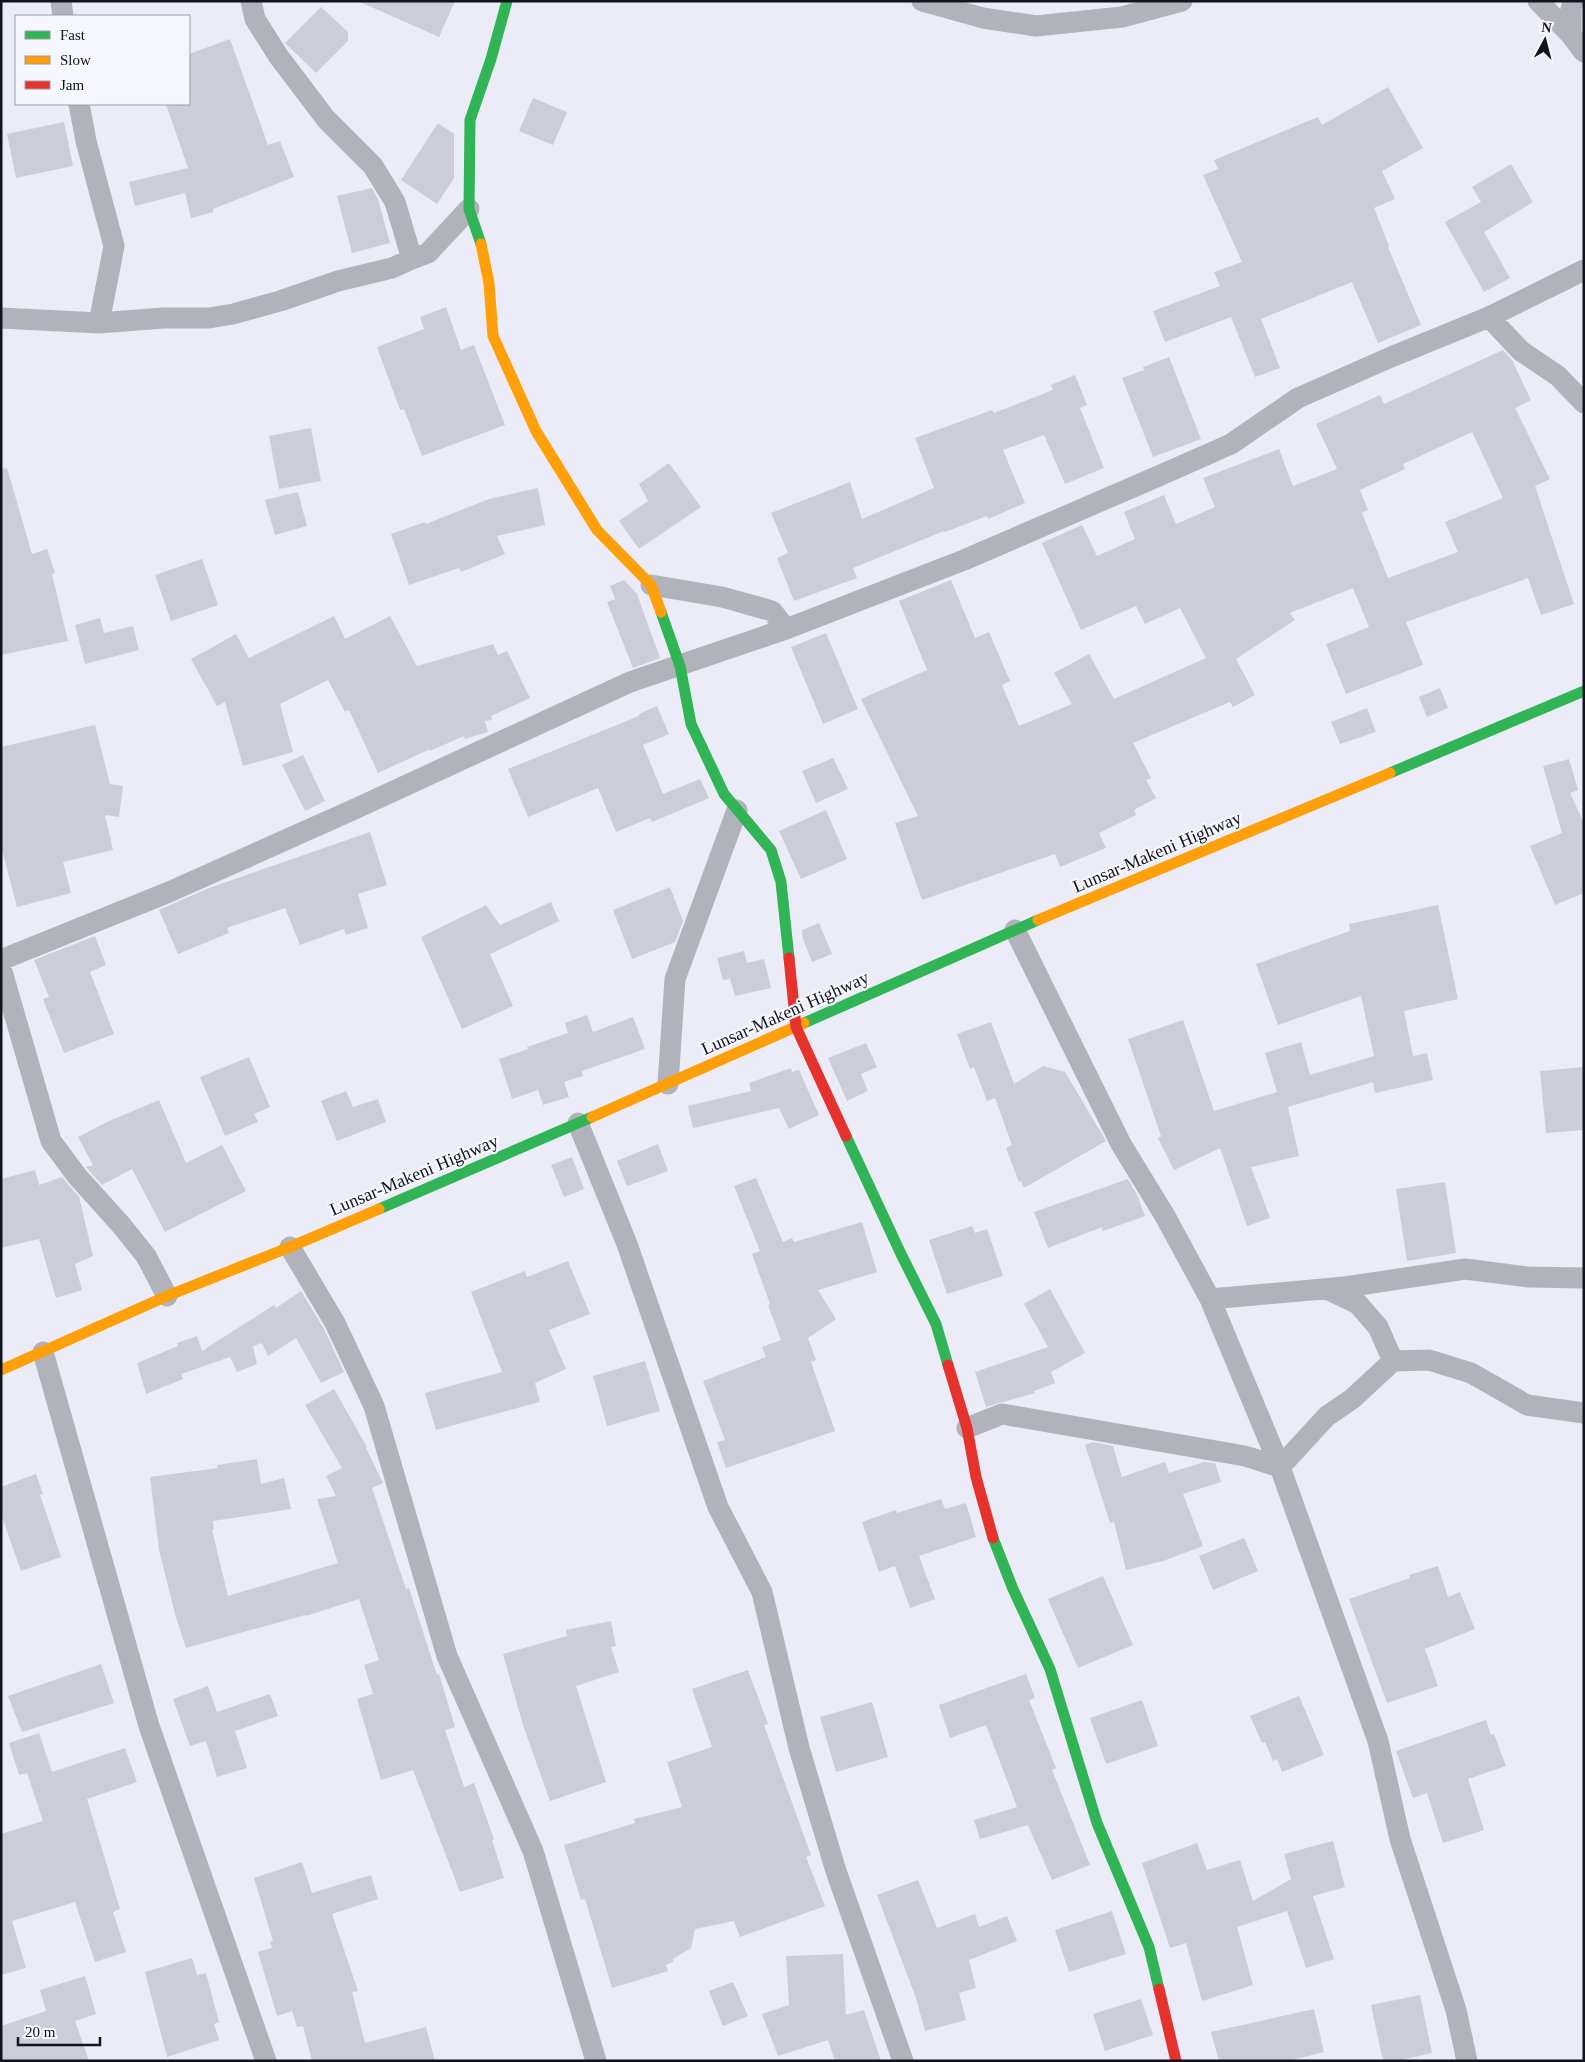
<svg xmlns="http://www.w3.org/2000/svg" width="1585" height="2062" viewBox="0 0 1585 2062" font-family="'Times New Roman',serif">
  <style>
    .building { fill: #cdcdda; fill-rule: evenodd }
    .lines { fill: none; stroke-linecap: round; stroke-linejoin: round }
    .street { stroke: #b2b2ba; stroke-width: 21 }
    .fast { stroke: #30b455; stroke-width: 11 }
    .slow { stroke: #ff9f0a; stroke-width: 11 }
    .jam { stroke: #e5322d; stroke-width: 11 }
    .labels { text-anchor: middle; dominant-baseline: central; stroke-width: 4.5; stroke-linejoin: round; paint-order: stroke }
    .street-label { font-size: 18px; fill: #13131f; stroke: #f6f7fe }
  </style>
  <rect width="100%" height="100%" fill="#ececf8"/>
  <path class="building" d="M 358,1 L 455,1 L 439,37 Z
    M 321,7 L 348,32 L 348,41 L 316,73 L 285,43 Z
    M 230,39 L 268,145 L 280,141 L 294,177 L 213,209 L 213,212 L 191,218 L 185,193 L 135,206 L 129,182 L 188,168 L 166,104 L 189,104 L 189,54 Z
    M 1388,87 L 1423,148 L 1382,171 L 1395,199 L 1374,208 L 1389,246 L 1388,247 L 1421,325 L 1378,343 L 1352,282 L 1261,319 L 1280,368 L 1255,377 L 1231,317 L 1165,342 L 1153,311 L 1220,286 L 1214,272 L 1242,262 L 1203,175 L 1218,169 L 1214,160 L 1318,117 L 1322,125 Z
    M 533,98 L 567,112 L 553,145 L 519,131 Z
    M 64,122 L 73,166 L 16,178 L 7,134 Z
    M 438,123 L 454,134 L 454,178 L 437,204 L 401,180 Z
    M 1511,164 L 1533,202 L 1484,232 L 1510,278 L 1484,292 L 1445,222 L 1481,202 L 1472,187 Z
    M 372,188 L 378,199 L 390,243 L 352,253 L 337,196 Z
    M 446,307 L 461,350 L 474,345 L 505,425 L 422,456 L 404,409 L 400,410 L 377,347 L 424,329 L 420,317 Z
    M 1503,350 L 1512,360 L 1531,400 L 1515,408 L 1550,479 L 1535,486 L 1574,604 L 1541,615 L 1528,578 L 1406,622 L 1423,665 L 1346,694 L 1326,644 L 1369,627 L 1353,588 L 1290,613 L 1295,620 L 1236,659 L 1255,695 L 1233,707 L 1230,702 L 1133,743 L 1151,778 L 1146,780 L 1156,798 L 1134,810 L 1136,815 L 1099,833 L 1106,848 L 1060,867 L 1055,854 L 922,900 L 895,823 L 918,816 L 861,699 L 927,670 L 899,601 L 951,580 L 975,638 L 989,632 L 1010,681 L 1002,685 L 1019,726 L 1072,704 L 1054,673 L 1089,654 L 1114,699 L 1206,658 L 1180,608 L 1145,624 L 1136,606 L 1081,630 L 1042,543 L 1082,525 L 1097,556 L 1135,539 L 1124,512 L 1164,495 L 1176,524 L 1215,507 L 1203,478 L 1279,449 L 1293,486 L 1337,469 L 1316,424 L 1380,395 L 1384,404 ZM 1472,432 L 1503,498 L 1445,522 L 1458,552 L 1388,578 L 1362,513 L 1368,510 L 1360,490 L 1405,469 L 1403,464 Z
    M 1169,357 L 1201,439 L 1153,457 L 1122,378 L 1144,370 L 1143,367 Z
    M 1075,375 L 1087,405 L 1080,408 L 1104,468 L 1065,484 L 1044,435 L 1003,450 L 1025,503 L 988,519 L 987,516 L 945,532 L 944,531 L 853,568 L 857,578 L 794,601 L 777,558 L 788,553 L 771,513 L 850,482 L 862,519 L 934,488 L 915,438 L 992,410 L 994,413 L 1053,390 L 1051,385 Z
    M 311,428 L 321,481 L 279,489 L 269,436 Z
    M 669,463 L 701,507 L 639,549 L 619,521 L 648,501 L 639,484 Z
    M 7,468 L 32,554 L 47,549 L 55,573 L 52,574 L 68,641 L 1,655 L 1,469 Z
    M 538,488 L 545,525 L 497,536 L 505,554 L 461,572 L 459,568 L 409,585 L 391,534 L 425,522 L 426,524 L 489,499 Z
    M 298,492 L 307,526 L 275,535 L 265,500 Z
    M 202,559 L 218,605 L 171,621 L 155,575 Z
    M 624,580 L 637,594 L 660,658 L 633,668 L 607,602 L 615,599 L 610,586 Z
    M 334,616 L 345,639 L 390,616 L 417,666 L 493,644 L 498,655 L 507,651 L 530,698 L 491,716 L 492,720 L 485,721 L 488,732 L 465,739 L 464,736 L 430,751 L 430,749 L 378,773 L 349,710 L 345,712 L 328,680 L 280,704 L 293,752 L 243,766 L 225,702 L 217,706 L 191,659 L 236,634 L 249,658 Z
    M 100,618 L 104,633 L 133,626 L 139,650 L 85,664 L 75,625 Z
    M 826,633 L 858,709 L 823,724 L 791,647 Z
    M 1440,688 L 1448,708 L 1427,717 L 1419,697 Z
    M 657,706 L 669,734 L 643,745 L 663,794 L 700,779 L 709,798 L 652,822 L 650,818 L 616,832 L 598,788 L 528,817 L 508,769 L 639,716 L 639,714 Z
    M 1367,708 L 1376,732 L 1340,744 L 1331,722 Z
    M 95,725 L 110,784 L 123,786 L 119,817 L 105,815 L 113,850 L 63,862 L 71,893 L 17,907 L 1,846 L 1,747 Z
    M 303,755 L 325,801 L 305,811 L 282,765 Z
    M 833,758 L 848,789 L 816,803 L 802,771 Z
    M 1569,759 L 1578,790 L 1570,793 L 1584,823 L 1584,893 L 1555,905 L 1530,846 L 1562,833 L 1543,766 Z
    M 826,810 L 847,859 L 801,879 L 779,831 Z
    M 370,832 L 387,885 L 358,894 L 368,928 L 346,935 L 344,929 L 300,945 L 285,908 L 227,928 L 229,933 L 178,954 L 159,910 L 209,888 Z
    M 670,887 L 683,921 L 675,942 L 632,959 L 613,910 Z
    M 551,902 L 559,921 L 490,954 L 513,1006 L 462,1029 L 421,937 L 486,905 L 500,925 Z
    M 1438,905 L 1458,999 L 1404,1011 L 1413,1056 L 1427,1053 L 1433,1080 L 1375,1093 L 1373,1082 L 1288,1107 L 1299,1156 L 1251,1167 L 1270,1218 L 1247,1226 L 1220,1148 L 1174,1170 L 1158,1138 L 1161,1136 L 1128,1039 L 1183,1020 L 1214,1111 L 1277,1092 L 1265,1053 L 1301,1042 L 1310,1075 L 1374,1056 L 1361,996 L 1278,1025 L 1256,964 L 1350,931 L 1349,924 Z
    M 819,923 L 832,954 L 812,962 L 803,939 L 802,930 Z
    M 95,936 L 106,965 L 90,972 L 114,1034 L 64,1053 L 43,999 L 49,997 L 34,960 Z
    M 744,951 L 747,963 L 764,959 L 771,988 L 735,996 L 730,979 L 723,980 L 717,958 Z
    M 587,1015 L 593,1032 L 633,1017 L 645,1049 L 582,1071 L 583,1076 L 564,1082 L 569,1097 L 543,1105 L 538,1090 L 512,1099 L 499,1059 L 528,1049 L 527,1047 L 568,1033 L 565,1023 Z
    M 991,1022 L 1014,1084 L 1043,1066 L 1065,1072 L 1106,1141 L 1024,1188 L 1021,1181 L 1019,1182 L 1006,1148 L 1012,1145 L 995,1098 L 987,1101 L 974,1067 L 970,1069 L 957,1034 Z
    M 866,1043 L 877,1067 L 861,1074 L 868,1091 L 847,1101 L 828,1058 Z
    M 249,1057 L 270,1107 L 254,1114 L 258,1122 L 225,1136 L 200,1077 Z
    M 1584,1067 L 1584,1130 L 1546,1133 L 1540,1071 Z
    M 791,1068 L 792,1072 L 799,1070 L 819,1115 L 789,1129 L 779,1108 L 693,1128 L 688,1106 L 751,1091 L 749,1083 Z
    M 346,1091 L 353,1107 L 378,1099 L 386,1122 L 337,1141 L 321,1101 Z
    M 159,1100 L 186,1163 L 222,1145 L 246,1191 L 165,1232 L 132,1169 L 102,1185 L 86,1167 L 93,1165 L 78,1137 L 107,1122 Z
    M 658,1144 L 668,1171 L 627,1186 L 617,1161 Z
    M 572,1157 L 584,1189 L 564,1197 L 551,1165 Z
    M 35,1170 L 39,1185 L 62,1177 L 79,1197 L 93,1256 L 75,1264 L 82,1290 L 56,1298 L 39,1239 L 1,1248 L 1,1179 Z
    M 756,1178 L 783,1242 L 792,1238 L 794,1242 L 862,1222 L 877,1272 L 818,1290 L 836,1319 L 808,1338 L 816,1360 L 811,1362 L 835,1431 L 726,1468 L 717,1442 L 725,1440 L 703,1381 L 766,1357 L 762,1347 L 781,1340 L 768,1305 L 770,1304 L 752,1254 L 760,1251 L 734,1186 Z
    M 1128,1179 L 1137,1195 L 1145,1216 L 1103,1231 L 1102,1227 L 1048,1248 L 1034,1212 Z
    M 1445,1182 L 1456,1253 L 1407,1261 L 1396,1189 Z
    M 972,1226 L 975,1233 L 987,1229 L 1003,1276 L 947,1294 L 929,1240 Z
    M 568,1261 L 590,1314 L 549,1330 L 566,1369 L 535,1383 L 540,1402 L 436,1430 L 425,1393 L 502,1372 L 471,1292 L 525,1271 L 527,1277 Z
    M 1050,1289 L 1085,1353 L 1051,1372 L 1055,1383 L 1034,1391 L 1035,1393 L 986,1407 L 975,1372 L 1048,1347 L 1024,1304 Z
    M 301,1291 L 324,1329 L 344,1372 L 321,1383 L 296,1338 L 268,1356 L 262,1343 L 253,1346 L 257,1364 L 237,1372 L 230,1357 L 181,1374 L 183,1379 L 146,1394 L 137,1363 L 178,1346 L 177,1343 L 197,1336 L 202,1351 L 274,1305 L 276,1308 Z
    M 645,1361 L 660,1411 L 607,1426 L 593,1376 Z
    M 334,1389 L 367,1447 L 366,1448 L 383,1483 L 372,1488 L 406,1589 L 409,1588 L 437,1675 L 439,1674 L 455,1727 L 445,1730 L 464,1787 L 474,1783 L 494,1839 L 492,1840 L 504,1878 L 460,1892 L 413,1770 L 381,1780 L 357,1699 L 373,1694 L 364,1665 L 379,1660 L 359,1599 L 306,1616 L 305,1615 L 186,1648 L 175,1614 L 159,1550 L 150,1477 L 218,1468 L 217,1465 L 257,1459 L 261,1484 L 284,1478 L 291,1509 L 213,1521 L 214,1530 L 212,1530 L 228,1596 L 338,1563 L 317,1499 L 336,1496 L 326,1476 L 342,1468 L 305,1405 Z
    M 1093,1442 L 1113,1446 L 1122,1477 L 1165,1462 L 1169,1473 L 1204,1462 L 1215,1463 L 1221,1482 L 1183,1494 L 1203,1546 L 1163,1561 L 1126,1570 L 1114,1522 L 1110,1523 L 1085,1445 Z
    M 36,1474 L 43,1494 L 40,1495 L 61,1557 L 21,1571 L 1,1514 L 1,1487 Z
    M 941,1499 L 945,1509 L 966,1503 L 976,1537 L 919,1556 L 935,1599 L 910,1608 L 895,1566 L 879,1572 L 862,1522 L 896,1510 L 897,1513 Z
    M 1244,1538 L 1258,1571 L 1213,1590 L 1199,1556 Z
    M 1438,1566 L 1448,1597 L 1460,1592 L 1475,1629 L 1425,1649 L 1438,1686 L 1387,1703 L 1349,1599 L 1410,1578 L 1409,1575 Z
    M 1103,1576 L 1133,1645 L 1078,1668 L 1048,1599 Z
    M 611,1621 L 616,1646 L 611,1647 L 619,1672 L 576,1686 L 606,1782 L 550,1801 L 523,1725 L 503,1654 L 567,1636 L 566,1630 Z
    M 101,1664 L 114,1703 L 22,1732 L 8,1696 Z
    M 748,1670 L 768,1724 L 764,1725 L 811,1855 L 806,1857 L 825,1906 L 740,1937 L 734,1921 L 695,1929 L 691,1948 L 673,1959 L 673,1962 L 666,1965 L 668,1971 L 612,1988 L 585,1899 L 581,1900 L 564,1845 L 635,1823 L 634,1819 L 682,1807 L 667,1762 L 712,1747 L 692,1689 Z
    M 1026,1674 L 1035,1698 L 1029,1700 L 1056,1768 L 1052,1770 L 1090,1865 L 1052,1880 L 1028,1825 L 980,1839 L 974,1820 L 1017,1807 L 986,1725 L 950,1738 L 939,1705 Z
    M 208,1686 L 217,1712 L 270,1694 L 278,1716 L 235,1731 L 247,1768 L 217,1777 L 206,1741 L 190,1746 L 173,1699 Z
    M 1299,1696 L 1324,1755 L 1282,1772 L 1277,1759 L 1273,1761 L 1265,1742 L 1262,1743 L 1250,1716 Z
    M 1142,1700 L 1158,1746 L 1106,1764 L 1090,1718 Z
    M 872,1702 L 888,1757 L 836,1772 L 820,1717 Z
    M 1486,1720 L 1491,1735 L 1494,1734 L 1506,1766 L 1468,1779 L 1484,1830 L 1443,1843 L 1427,1793 L 1413,1798 L 1396,1751 Z
    M 39,1733 L 52,1772 L 125,1748 L 137,1782 L 87,1799 L 120,1909 L 113,1912 L 126,1952 L 95,1962 L 75,1902 L 12,1921 L 26,1968 L 1,1975 L 1,1834 L 43,1821 L 27,1773 L 19,1775 L 9,1743 Z
    M 1333,1841 L 1345,1887 L 1313,1896 L 1334,1959 L 1306,1968 L 1287,1911 L 1237,1927 L 1253,1985 L 1202,2001 L 1186,1943 L 1170,1948 L 1142,1863 L 1197,1843 L 1207,1870 L 1240,1860 L 1253,1901 L 1291,1879 L 1284,1854 Z
    M 302,1862 L 312,1893 L 371,1875 L 378,1899 L 332,1914 L 358,1991 L 352,1992 L 365,2043 L 426,2027 L 435,2061 L 312,2061 L 303,2026 L 297,2027 L 292,2011 L 277,2016 L 258,1952 L 272,1948 L 270,1942 L 273,1941 L 254,1878 Z
    M 918,1880 L 937,1928 L 975,1914 L 979,1927 L 1007,1916 L 1017,1941 L 969,1960 L 976,1988 L 959,1993 L 966,2020 L 925,2031 L 916,1998 L 877,1895 Z
    M 1112,1911 L 1126,1954 L 1069,1972 L 1055,1930 Z
    M 843,1954 L 846,2015 L 864,2010 L 881,2061 L 835,2061 L 828,2040 L 778,2056 L 762,2014 L 789,2005 L 786,1956 Z
    M 192,1958 L 197,1975 L 206,1973 L 219,2022 L 214,2024 L 219,2040 L 167,2057 L 145,1972 Z
    M 85,1976 L 96,2014 L 75,2021 L 89,2061 L 1,2061 L 1,2026 L 46,2011 L 40,1990 Z
    M 733,1982 L 748,2016 L 723,2026 L 709,1991 Z
    M 1420,1995 L 1432,2053 L 1397,2061 L 1383,2061 L 1371,2005 Z
    M 1141,1999 L 1153,2035 L 1105,2051 L 1093,2014 Z
    M 1314,2009 L 1324,2052 L 1289,2061 L 1219,2061 L 1211,2032 Z"/>
  <g class="lines">
    <path class="street" d="M 61,1 L 63,16
      M 251,1 L 255,19 L 279,57 L 326,119 L 373,166 L 395,202 L 412,259
      M 922,1 L 983,18 L 1036,26 L 1122,17 L 1182,1
      M 1538,1 L 1571,35 L 1584,52
      M 1571,35 L 1571,9 L 1573,1
      M 79,104 L 86,141 L 114,246 L 99,323
      M 1489,317 L 1521,351 L 1558,376 L 1584,403
      M 1,318 L 99,323 L 163,318 L 209,318 L 233,314 L 280,301 L 338,281 L 392,268 L 412,259 L 428,253 L 469,209
      M 651,585 L 722,597 L 772,611 L 786,629
      M 1015,930 L 1121,1144 L 1165,1216 L 1210,1299 L 1280,1467 L 1378,1741 L 1400,1839 L 1456,2010 L 1467,2061
      M 1,960 L 169,892 L 357,808 L 630,682 L 786,629 L 964,560 L 1154,478 L 1231,444 L 1298,398 L 1391,357 L 1489,317 L 1584,270
      M 1,968 L 51,1141 L 77,1176 L 122,1226 L 146,1256 L 167,1296
      M 668,1084 L 675,979 L 737,810
      M 578,1123 L 627,1244 L 718,1507 L 762,1592 L 799,1748 L 836,1871 L 903,2061
      M 290,1247 L 335,1323 L 374,1406 L 447,1656 L 533,1851 L 596,2061
      M 1327,1289 L 1358,1304 L 1378,1327 L 1393,1361
      M 1210,1299 L 1345,1287 L 1465,1269 L 1528,1277 L 1584,1278
      M 43,1352 L 149,1726 L 266,2061
      M 967,1428 L 1002,1414 L 1245,1456 L 1280,1467 L 1327,1416 L 1352,1399 L 1393,1361 L 1429,1360 L 1471,1373 L 1527,1405 L 1584,1413"/>
    <path class="fast" d="M 481,244 L 469,209 L 470,120 L 491,59 L 507,1
      M 661,612 L 680,666 L 691,724 L 724,794 L 771,850 L 781,882 L 789,958
      M 1390,773 L 1584,691
      M 804,1023 L 1038,920
      M 846,1136 L 901,1254 L 936,1324 L 948,1365
      M 379,1209 L 592,1117
      M 993,1538 L 1013,1589 L 1050,1669 L 1097,1823 L 1149,1947 L 1159,1989"/>
    <path class="slow" d="M 481,244 L 489,283 L 493,336 L 536,431 L 597,530 L 651,585 L 661,612
      M 1038,920 L 1390,773
      M 592,1117 L 804,1023
      M 1,1370 L 167,1296 L 290,1247 L 379,1209"/>
    <path class="jam" d="M 789,958 L 796,1027 L 846,1136
      M 948,1365 L 967,1428 L 976,1477 L 993,1538
      M 1159,1989 L 1176,2061"/>
  </g>
  <g class="labels">
    <g class="street-label">
      <text transform="translate(1157 852) rotate(-23)">Lunsar-Makeni Highway</text>
      <text transform="translate(785 1013) rotate(-24)">Lunsar-Makeni Highway</text>
      <text transform="translate(414 1175) rotate(-23)">Lunsar-Makeni Highway</text>
    </g>
  </g>
  <rect width="1585" height="2062" fill="none" stroke="#13131f" stroke-width="5"/>
  <rect x="15" y="15" width="175" height="90" fill="#f6f7fe" stroke="#9b9ca5"/>
  <rect x="25" y="31" width="25" height="8" fill="#30b455" stroke="#9b9ca5"/>
  <text x="60" y="40" font-size="15" fill="#13131f">Fast</text>
  <rect x="25" y="56" width="25" height="8" fill="#ff9f0a" stroke="#9b9ca5"/>
  <text x="60" y="65" font-size="15" fill="#13131f">Slow</text>
  <rect x="25" y="81" width="25" height="8" fill="#e5322d" stroke="#9b9ca5"/>
  <text x="60" y="90" font-size="15" fill="#13131f">Jam</text>
  <g transform="translate(1545 40) rotate(7)" stroke="#f6f7fe" stroke-width="4" paint-order="stroke">
  <path d="M0-4L9 19L0 12L-9 19Z" fill="#13131f"/>
  <text y="-8" font-size="14" font-weight="bold" text-anchor="middle" fill="#13131f">N</text>
  </g>
  <path d="M18 2037v8h82v-8" fill="none" stroke="#13131f" stroke-width="2.5"/>
  <text x="25" y="2037" font-size="15" fill="#13131f" stroke="#f6f7fe" stroke-width="4" paint-order="stroke">20 m</text>
</svg>
